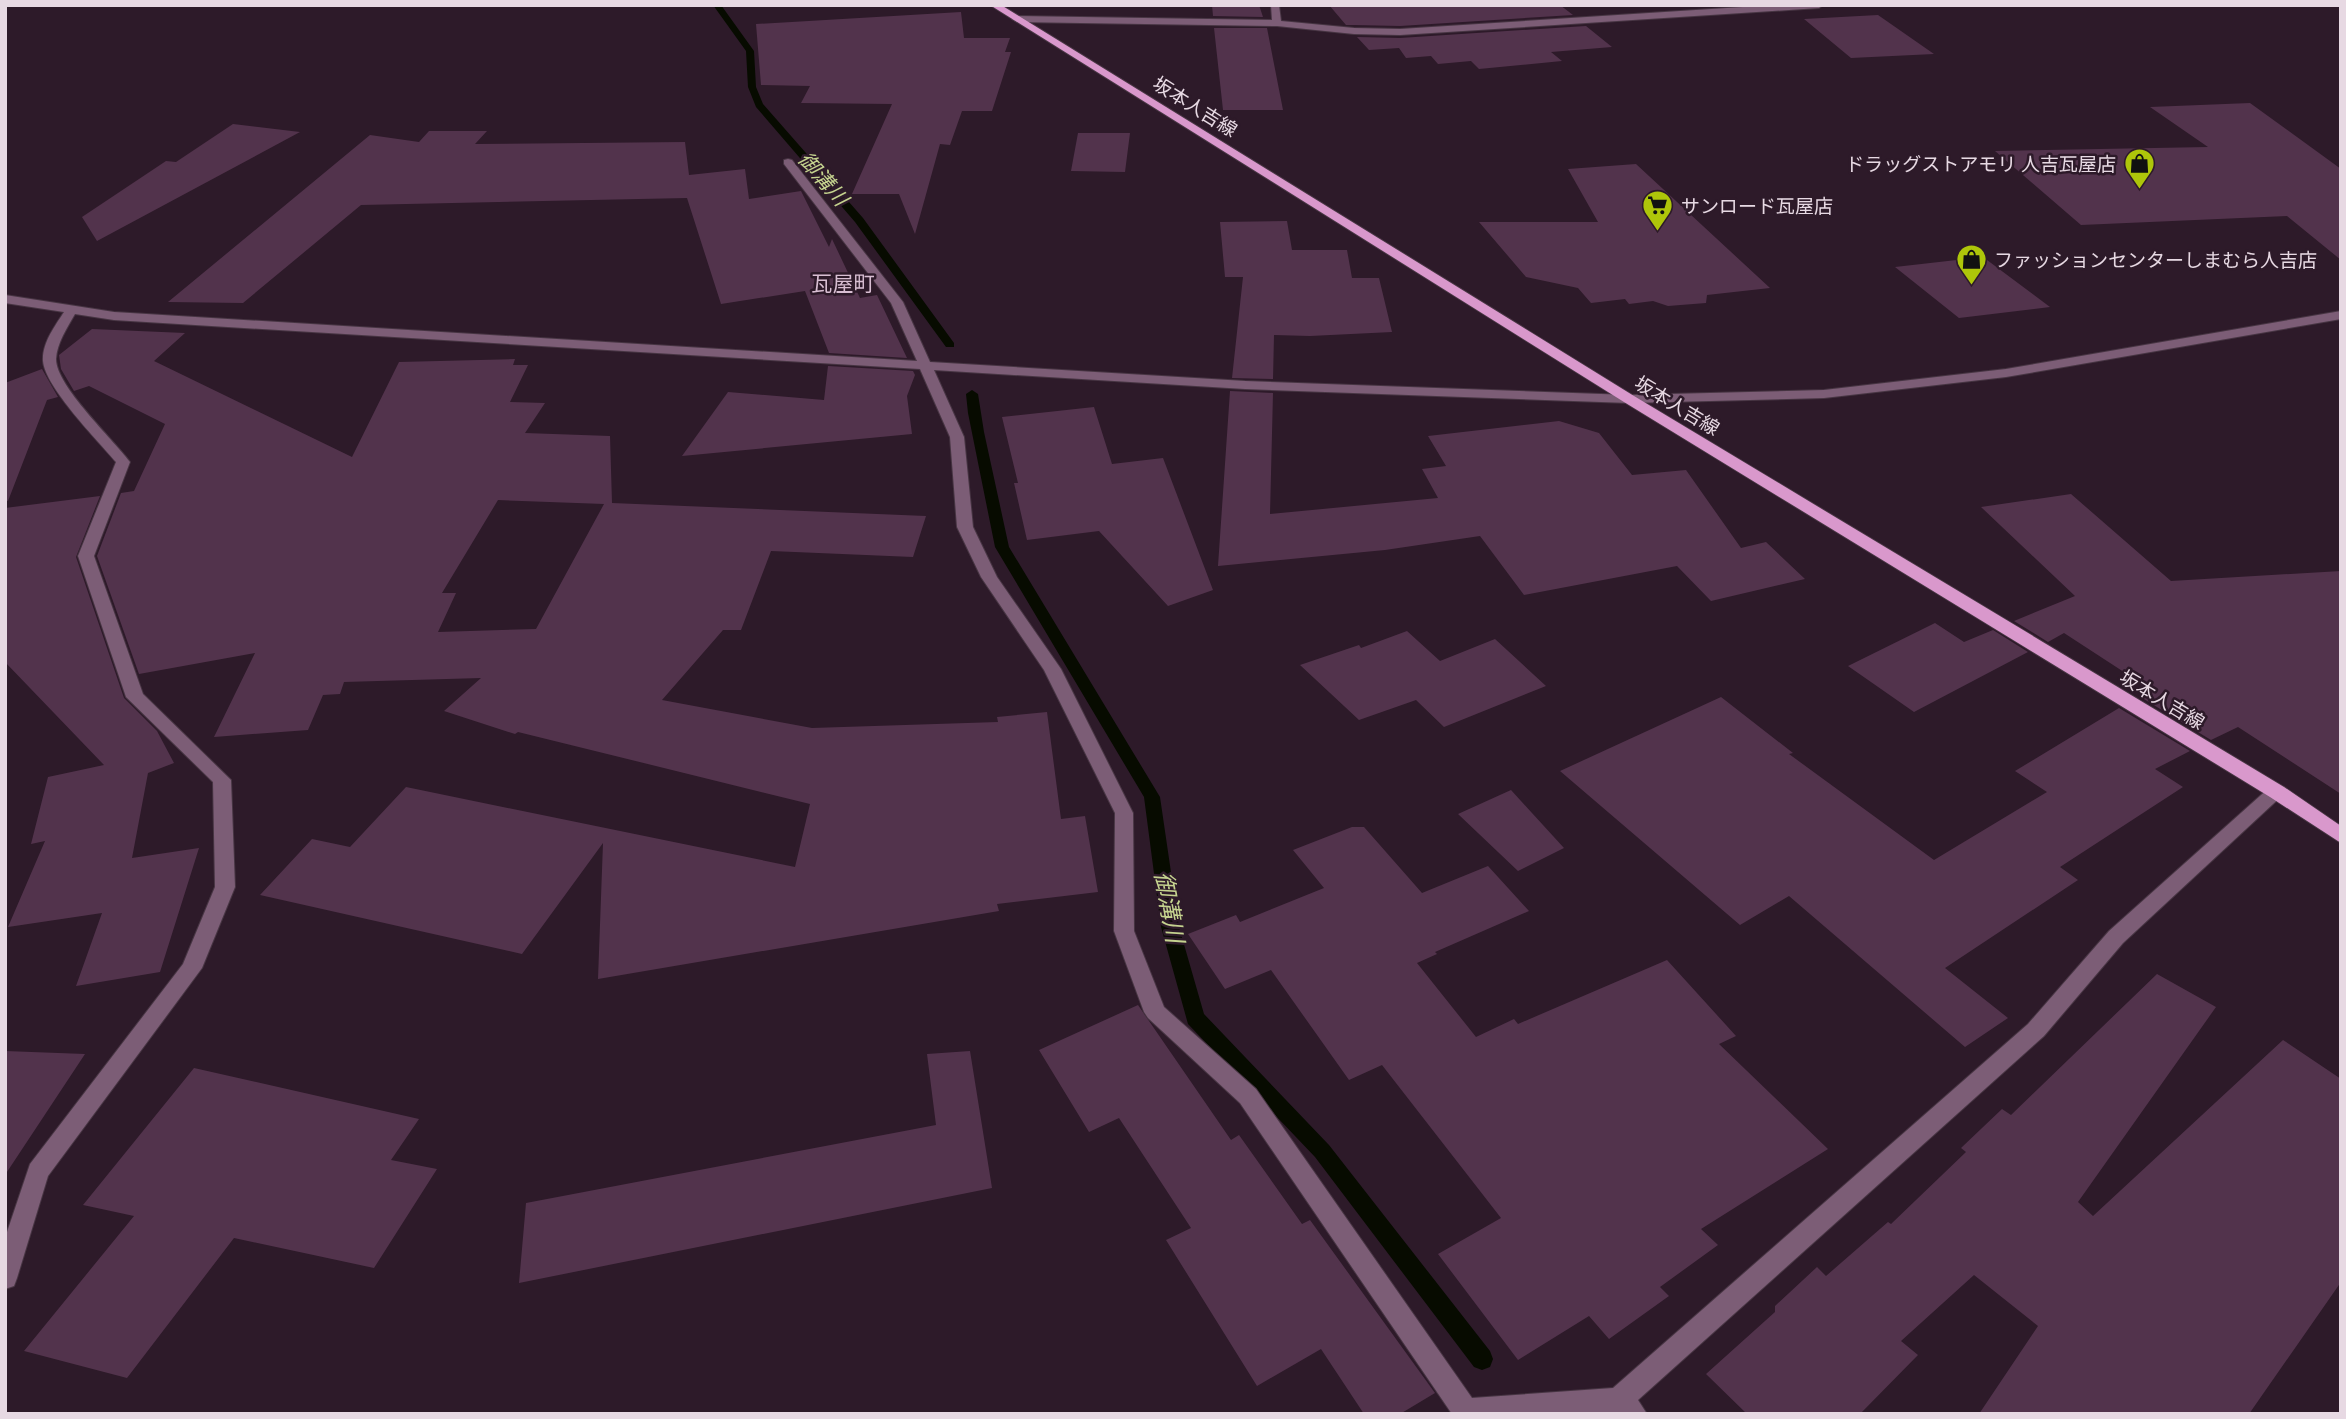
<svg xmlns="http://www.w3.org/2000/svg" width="2346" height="1419" viewBox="0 0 2346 1419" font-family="'Roboto Serif','Noto Sans JP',serif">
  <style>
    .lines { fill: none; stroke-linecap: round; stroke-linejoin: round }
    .stream { fill: #070b00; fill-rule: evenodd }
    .building { fill: #52334c; fill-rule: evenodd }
    .minor-casing { stroke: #473543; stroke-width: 2 }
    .major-casing { stroke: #473543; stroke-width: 2 }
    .minor { fill: #7c5d76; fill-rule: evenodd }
    .major { fill: #d998cc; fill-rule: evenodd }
    .labels { text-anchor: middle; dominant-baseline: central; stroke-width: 5; stroke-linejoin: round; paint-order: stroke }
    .far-street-label { font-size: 19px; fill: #e7d9e3; stroke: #2d1a29 }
    .far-poi-label { font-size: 19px; fill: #e7d9e3; stroke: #2d1a29; text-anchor: start }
    .far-water-label { font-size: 21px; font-style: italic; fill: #c5d38f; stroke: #2d1a29 }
    .far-quarter-label { font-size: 21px; fill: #d8bed2; stroke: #2d1a29 }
    .water-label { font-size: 24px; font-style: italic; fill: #c5d38f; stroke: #2d1a29 }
  </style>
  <rect width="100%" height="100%" fill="#2d1a29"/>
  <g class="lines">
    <path class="stream" d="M 713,5 L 721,5 L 754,51 L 756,87 L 763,104 L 863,218 L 954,343 L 954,347 L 946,347 L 855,222 L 756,107 L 748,87 L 746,51 Z
      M 972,390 L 978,394 L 984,432 L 1009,547 L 1160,797 L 1179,927 L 1204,1014 L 1329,1145 L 1490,1351 L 1493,1359 L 1490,1367 L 1482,1370 L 1474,1367 L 1315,1157 L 1188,1024 L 1161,927 L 1144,797 L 995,547 L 968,413 L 966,394 Z"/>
  </g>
  <path class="building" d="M 1212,5 L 1259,5 L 1263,17 L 1213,16 Z
    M 1329,5 L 1560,5 L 1573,15 L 1400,26 L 1354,25 L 1346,25 Z
    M 961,12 L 964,38 L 1010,38 L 1005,52 L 1011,52 L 992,111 L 962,111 L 950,145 L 940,144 L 915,234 L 899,194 L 852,194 L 892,104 L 801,103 L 810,86 L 761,85 L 756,24 Z
    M 1878,15 L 1934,54 L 1851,58 L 1804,19 Z
    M 1586,26 L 1612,47 L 1551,52 L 1562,61 L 1479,69 L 1471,61 L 1438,64 L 1431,56 L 1406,58 L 1399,48 L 1369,50 L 1357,37 L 1400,38 Z
    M 1214,28 L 1267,28 L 1283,110 L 1223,110 Z
    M 2250,103 L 2341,169 L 2341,260 L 2287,216 L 2081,225 L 1995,151 L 2208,147 L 2150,107 Z
    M 233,124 L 300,132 L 97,241 L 82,217 L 166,161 L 176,162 Z
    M 429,131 L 487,131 L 475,144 L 685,142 L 689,175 L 745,169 L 749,199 L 801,191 L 829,247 L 832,239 L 860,298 L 877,295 L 907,358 L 829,353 L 805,291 L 721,304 L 687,198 L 361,205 L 243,303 L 168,302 L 370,135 L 419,142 Z
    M 1078,133 L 1130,133 L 1125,172 L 1071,171 Z
    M 1636,164 L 1770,288 L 1707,295 L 1706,303 L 1668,306 L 1653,301 L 1629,304 L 1625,299 L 1591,303 L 1578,288 L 1526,277 L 1479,222 L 1598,222 L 1568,169 Z
    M 1287,221 L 1292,250 L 1347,250 L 1352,278 L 1379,278 L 1392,332 L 1310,336 L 1274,335 L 1273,379 L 1232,378 L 1243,277 L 1225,277 L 1220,222 Z
    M 1983,257 L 2050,307 L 1959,318 L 1895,267 Z
    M 92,329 L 185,333 L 154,361 L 352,457 L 399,362 L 515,359 L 513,365 L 528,365 L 510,402 L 545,403 L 525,433 L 610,436 L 612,503 L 926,516 L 913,557 L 771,551 L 741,630 L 723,630 L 662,700 L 812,728 L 998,722 L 997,717 L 1047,712 L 1061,819 L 1085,816 L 1098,892 L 997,904 L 999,911 L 598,979 L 603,843 L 522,954 L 260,895 L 312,839 L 350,847 L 406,787 L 795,867 L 810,804 L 518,732 L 515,734 L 444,711 L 481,678 L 344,682 L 340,694 L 323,695 L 308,730 L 214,737 L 255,653 L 139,674 L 97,556 L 121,493 L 134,491 L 165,424 L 89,386 L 74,391 L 61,369 L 59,355 ZM 498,500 L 604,504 L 536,629 L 438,632 L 456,593 L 442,593 Z
    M 828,366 L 913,371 L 915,375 L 907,396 L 912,434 L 682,456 L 728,392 L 824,400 Z
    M 42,369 L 58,397 L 47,400 L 8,501 L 5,500 L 5,383 Z
    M 1230,391 L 1273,393 L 1270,514 L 1438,498 L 1422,469 L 1446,466 L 1428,436 L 1559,421 L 1599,433 L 1632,475 L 1686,470 L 1741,548 L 1766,542 L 1805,579 L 1711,601 L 1677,566 L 1524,595 L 1480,536 L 1385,550 L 1218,566 Z
    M 1094,407 L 1112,464 L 1163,458 L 1213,590 L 1168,606 L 1099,531 L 1027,540 L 1014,483 L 1018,483 L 1002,417 Z
    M 2071,494 L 2171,581 L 2341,571 L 2341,794 L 2238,727 L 2211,740 L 2139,696 L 2150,689 L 2064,633 L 2048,642 L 2014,621 L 2075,596 L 1981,507 Z
    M 100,496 L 76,557 L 124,698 L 157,731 L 174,763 L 148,773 L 132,858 L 199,848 L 160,972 L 76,986 L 102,913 L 8,927 L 45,841 L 31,844 L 48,777 L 104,765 L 5,662 L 5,508 Z
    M 1935,623 L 1964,642 L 1993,630 L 2028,652 L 1914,712 L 1848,666 Z
    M 1407,631 L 1440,661 L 1495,639 L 1546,686 L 1444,727 L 1416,700 L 1359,720 L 1300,665 L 1359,645 L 1361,648 Z
    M 1721,697 L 1793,753 L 1789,754 L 1934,860 L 2047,792 L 2015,771 L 2119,708 L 2190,751 L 2155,769 L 2183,787 L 2060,867 L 2078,880 L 1945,968 L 2008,1018 L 1965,1047 L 1789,896 L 1740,925 L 1560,771 Z
    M 1511,790 L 1564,848 L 1518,871 L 1458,814 Z
    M 1352,827 L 1364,827 L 1422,893 L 1488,866 L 1529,911 L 1435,952 L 1437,954 L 1417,963 L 1476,1037 L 1514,1019 L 1518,1024 L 1667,960 L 1736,1036 L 1719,1044 L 1828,1149 L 1701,1229 L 1718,1245 L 1660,1287 L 1669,1296 L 1609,1339 L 1589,1316 L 1518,1360 L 1438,1254 L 1501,1218 L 1382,1065 L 1349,1080 L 1271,970 L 1225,989 L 1188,934 L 1236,915 L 1240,922 L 1324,888 L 1293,850 Z
    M 2157,974 L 2216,1007 L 2078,1202 L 2093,1216 L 2283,1040 L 2341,1079 L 2341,1282 L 2249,1414 L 1979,1414 L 2038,1326 L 1974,1275 L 1901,1341 L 1918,1355 L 1860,1414 L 1747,1414 L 1706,1374 L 1775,1312 L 1775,1306 L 1817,1267 L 1826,1276 L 1888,1222 L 1891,1224 L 1966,1152 L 1961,1148 L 2002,1109 L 2011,1115 Z
    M 1138,1005 L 1231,1140 L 1239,1135 L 1302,1224 L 1310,1220 L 1435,1393 L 1400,1414 L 1364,1414 L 1321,1349 L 1257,1386 L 1166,1240 L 1191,1228 L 1119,1118 L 1089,1132 L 1039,1050 Z
    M 5,1051 L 85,1054 L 5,1175 Z
    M 970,1051 L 992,1188 L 519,1283 L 526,1203 L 936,1125 L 927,1054 Z
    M 194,1068 L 419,1119 L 391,1160 L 437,1169 L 374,1268 L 234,1238 L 127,1378 L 24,1351 L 134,1216 L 83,1205 Z"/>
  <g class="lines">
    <defs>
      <path id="minor" d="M 1271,5 L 1279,5 L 1281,21 L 1354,28 L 1400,29 L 1774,5 L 1823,5 L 1819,8 L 1400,35 L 1354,34 L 1277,26 L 1017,22 L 1012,19 L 1017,16 L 1272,20 Z
        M 788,159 L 792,160 L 903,302 L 930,362 L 1245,381 L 1629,395 L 1824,390 L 2006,369 L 2341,311 L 2341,319 L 2006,377 L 1824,398 L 1629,403 L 1245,389 L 934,370 L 964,437 L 973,527 L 997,577 L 1061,669 L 1133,813 L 1134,931 L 1164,1007 L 1256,1089 L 1472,1398 L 1613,1388 L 2028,1024 L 2109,931 L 2270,787 L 2284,787 L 2286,792 L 2123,943 L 2044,1036 L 1638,1400 L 1647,1414 L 1452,1414 L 1240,1103 L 1148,1018 L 1144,1012 L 1114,931 L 1115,813 L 1044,670 L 981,577 L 957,527 L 950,437 L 920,369 L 114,320 L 75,314 C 67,328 57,343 56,359 C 56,386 113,439 130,462 L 94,556 L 143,694 L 231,780 L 235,887 L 202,968 L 48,1176 L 17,1278 L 14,1286 L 5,1289 L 5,1238 L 30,1164 L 183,964 L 215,887 L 213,782 L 126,697 L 78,556 L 116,462 C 98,441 45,387 43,361 C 42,343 55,326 64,312 L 5,303 L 5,295 L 114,312 L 917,361 L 891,303 L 784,164 L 784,160 Z"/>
      <path id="major" d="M 990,5 L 1001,5 L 1634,396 L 2284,787 L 2341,826 L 2341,843 L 2270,797 L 1624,402 Z"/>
    </defs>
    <use href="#minor" class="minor-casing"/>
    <use href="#major" class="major-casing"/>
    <use href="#minor" class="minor"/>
    <use href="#major" class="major"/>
  </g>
  <defs>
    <symbol id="shop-pin" viewBox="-11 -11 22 30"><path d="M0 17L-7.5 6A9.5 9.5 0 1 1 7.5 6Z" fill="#aec60a" stroke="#2d1a29"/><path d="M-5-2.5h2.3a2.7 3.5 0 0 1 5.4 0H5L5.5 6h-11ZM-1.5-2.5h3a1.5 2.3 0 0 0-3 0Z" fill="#111"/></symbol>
    <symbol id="supermarket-pin" viewBox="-11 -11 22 30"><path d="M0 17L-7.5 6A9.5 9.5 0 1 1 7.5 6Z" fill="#aec60a" stroke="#2d1a29"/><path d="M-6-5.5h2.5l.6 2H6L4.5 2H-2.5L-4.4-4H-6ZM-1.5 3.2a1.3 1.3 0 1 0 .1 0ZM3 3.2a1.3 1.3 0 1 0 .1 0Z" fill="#111"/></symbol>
  </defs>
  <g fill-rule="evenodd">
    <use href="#shop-pin" x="2122" y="146" width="35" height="47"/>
    <use href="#supermarket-pin" x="1640" y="188" width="35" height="47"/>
    <use href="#shop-pin" x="1954" y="242" width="35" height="47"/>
  </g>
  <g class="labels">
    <g class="far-street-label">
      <text transform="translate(1195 107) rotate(32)">坂本人吉線</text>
      <text transform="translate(1677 406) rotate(31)">坂本人吉線</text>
      <text transform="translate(2162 700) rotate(31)">坂本人吉線</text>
    </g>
    <g class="far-poi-label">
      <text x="2116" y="164" text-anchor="end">ドラッグストアモリ 人吉瓦屋店</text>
      <text x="1681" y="206">サンロード瓦屋店</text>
      <text x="1994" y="260">ファッションセンターしまむら人吉店</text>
    </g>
    <g class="far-water-label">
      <text transform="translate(823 179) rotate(49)">御溝川</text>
    </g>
    <g class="far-quarter-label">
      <text x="843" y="284">瓦屋町</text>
    </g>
    <g class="water-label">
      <text transform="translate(1169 907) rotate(80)">御溝川</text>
    </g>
  </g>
  <rect width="2346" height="1419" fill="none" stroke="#e7d9e3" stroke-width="14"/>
</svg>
